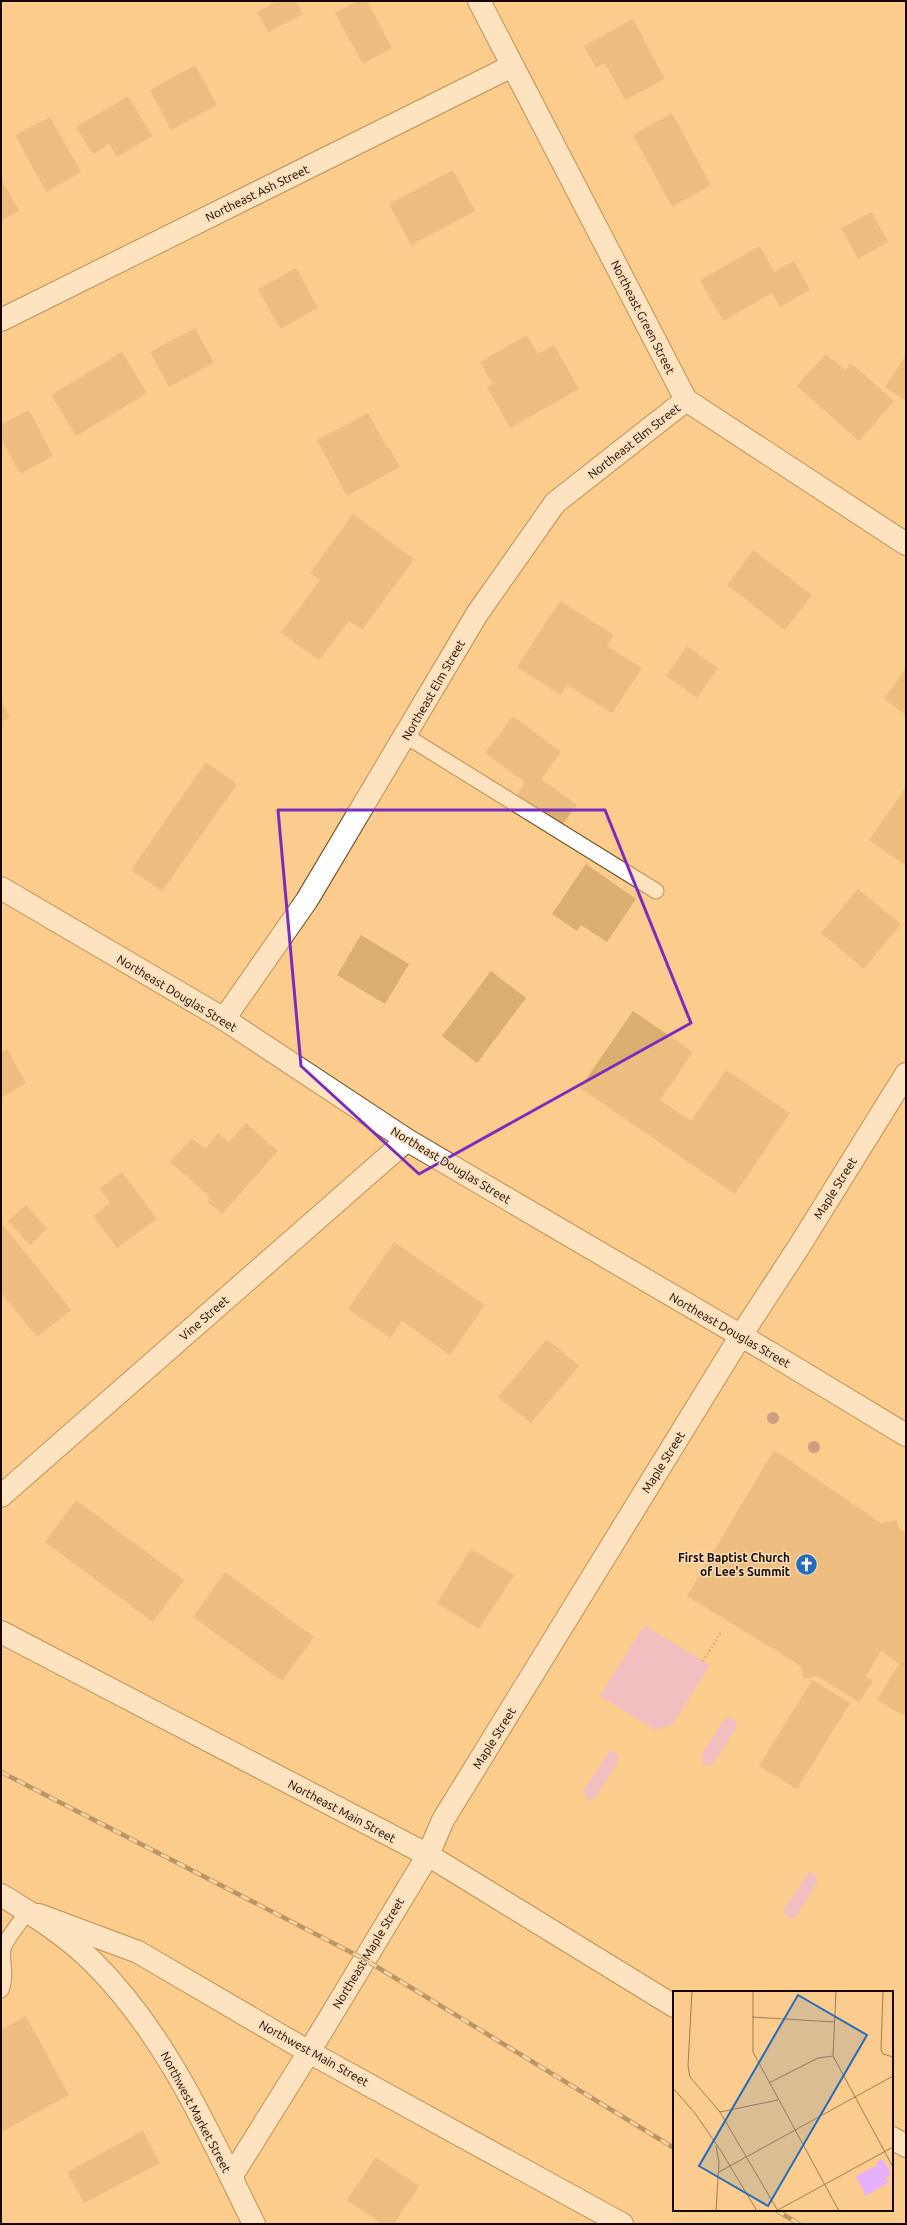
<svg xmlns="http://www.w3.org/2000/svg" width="907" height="2225" viewBox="0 0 907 2225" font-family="Ubuntu,sans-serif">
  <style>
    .green { fill: #e5b0fe }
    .building { fill: #dcae6f }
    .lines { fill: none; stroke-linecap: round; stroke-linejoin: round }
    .lane-casing { stroke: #6b4b1a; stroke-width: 17 }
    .street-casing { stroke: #6b4b1a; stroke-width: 24 }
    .secondary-casing { stroke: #6b4b1a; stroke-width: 24 }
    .path { stroke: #836543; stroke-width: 2.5; stroke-dasharray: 1 3; stroke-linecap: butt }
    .lane { stroke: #fff; stroke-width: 15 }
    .street { stroke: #fff; stroke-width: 22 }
    .secondary { stroke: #fff; stroke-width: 22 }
    .rail-casing { stroke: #6e5236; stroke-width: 4.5 }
    .rail { stroke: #f9ddb8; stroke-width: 3; stroke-dasharray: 9; stroke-linecap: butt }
    .tree { fill: #996373 }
    .marked { fill: none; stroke: #7b2cbf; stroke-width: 3; stroke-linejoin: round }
    .labels { text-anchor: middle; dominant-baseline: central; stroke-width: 3; stroke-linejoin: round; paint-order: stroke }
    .street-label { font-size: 12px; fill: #170700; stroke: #f9ddb8 }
    .poi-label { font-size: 12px; font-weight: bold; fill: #170700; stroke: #f9ddb8; text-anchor: end }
    .inset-road { fill: none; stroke: #a07d55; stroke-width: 1 }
    .view { fill: #256cbc; fill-opacity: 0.15; stroke: #256cbc; stroke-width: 2 }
    .inset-edge { fill: none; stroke: #170700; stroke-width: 2 }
  </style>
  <rect width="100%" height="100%" fill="#fbcc8d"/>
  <path class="green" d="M 644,1625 L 710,1665 L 673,1724 L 655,1730 L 600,1696 Z
    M 728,1717 L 736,1720 L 736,1728 L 714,1763 L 710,1766 L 703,1765 L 701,1756 L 724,1719 Z
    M 610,1750 L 618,1754 L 618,1762 L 596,1797 L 593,1800 L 586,1799 L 584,1790 Z
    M 809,1872 L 816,1875 L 817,1883 L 797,1916 L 793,1918 L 786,1917 L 784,1909 Z"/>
  <path class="building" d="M 277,1 L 296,1 L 303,14 L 268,32 L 257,12 Z
    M 357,1 L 367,1 L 392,48 L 363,64 L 335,13 Z
    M 633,19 L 665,79 L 625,100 L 605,63 L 596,68 L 584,46 Z
    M 195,65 L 217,105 L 171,130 L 150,90 Z
    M 128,96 L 152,136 L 117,157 L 109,144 L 93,154 L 76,127 Z
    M 672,113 L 711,185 L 672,207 L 633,135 Z
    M 50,117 L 81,172 L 46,192 L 15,135 Z
    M 453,170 L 475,211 L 411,245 L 389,204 Z
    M 1,178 L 19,211 L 1,221 Z
    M 872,212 L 888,242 L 858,259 L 841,228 Z
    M 760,246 L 774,272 L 794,261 L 810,290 L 780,307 L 772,293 L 723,321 L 700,280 Z
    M 296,268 L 318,308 L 280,329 L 258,289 Z
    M 195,328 L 214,363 L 169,387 L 150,352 Z
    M 527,335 L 538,354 L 554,345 L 579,389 L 510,428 L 487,387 L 493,384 L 480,362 Z
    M 122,352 L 147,393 L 76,436 L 51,395 Z
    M 826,354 L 845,370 L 851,363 L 894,401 L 859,441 L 797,386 Z
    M 906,355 L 906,401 L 885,387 Z
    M 29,410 L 53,456 L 20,474 L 1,438 L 1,425 Z
    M 368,413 L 387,448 L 389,447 L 400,467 L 347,496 L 317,440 Z
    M 353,514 L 414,559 L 362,630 L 349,621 L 319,660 L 281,633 L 320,580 L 310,573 Z
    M 753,550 L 812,595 L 785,630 L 727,585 Z
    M 560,601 L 614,635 L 607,646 L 642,668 L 612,713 L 567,685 L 561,695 L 517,667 Z
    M 687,646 L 718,668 L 697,698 L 666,676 Z
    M 906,668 L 906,715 L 884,699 Z
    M 1,701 L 10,718 L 1,722 Z
    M 513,716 L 561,752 L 541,779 L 577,805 L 560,828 L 517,795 L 525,782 L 485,753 Z
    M 206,762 L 237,784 L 162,891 L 131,870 Z
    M 906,787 L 906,866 L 869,840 Z
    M 586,864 L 636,899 L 607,942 L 581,925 L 577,931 L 552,914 Z
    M 858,889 L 901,924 L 864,969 L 821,933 Z
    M 361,935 L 409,964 L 385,1004 L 337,975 Z
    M 491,971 L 526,998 L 477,1063 L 442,1036 Z
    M 633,1011 L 693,1052 L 660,1100 L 691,1121 L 726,1070 L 790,1113 L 735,1194 L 580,1088 Z
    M 7,1049 L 26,1083 L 1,1098 L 1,1053 Z
    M 246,1123 L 278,1151 L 222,1214 L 207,1201 L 210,1197 L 170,1162 L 192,1138 L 205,1149 L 218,1133 L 229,1142 Z
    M 122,1172 L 157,1219 L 117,1248 L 93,1216 L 110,1203 L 100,1188 Z
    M 26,1205 L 47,1229 L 30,1245 L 8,1221 Z
    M 1,1222 L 71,1310 L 37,1337 L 1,1293 Z
    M 394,1242 L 485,1305 L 450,1355 L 402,1321 L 390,1338 L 348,1309 Z
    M 547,1339 L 579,1366 L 531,1423 L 498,1397 Z
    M 774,1450 L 881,1523 L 897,1520 L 899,1528 L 906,1533 L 906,1717 L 877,1700 L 899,1664 L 881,1651 L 866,1676 L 873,1681 L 859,1702 L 817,1676 L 804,1679 L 801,1666 L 687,1596 Z
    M 76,1500 L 184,1580 L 153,1622 L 45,1542 Z
    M 471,1549 L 514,1575 L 479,1629 L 437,1603 Z
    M 225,1572 L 314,1637 L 282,1681 L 193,1617 Z
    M 812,1680 L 850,1703 L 797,1789 L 759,1766 Z
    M 26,2016 L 69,2095 L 3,2131 L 1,2127 L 1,2030 Z
    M 143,2131 L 160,2163 L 84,2203 L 67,2172 Z
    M 376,2157 L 419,2186 L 394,2224 L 382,2224 L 347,2200 Z"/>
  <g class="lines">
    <defs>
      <path id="lane" d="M 406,736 L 656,891
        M 1,1990 C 7,1976 1,1963 3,1949 C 5,1940 22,1920 28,1911"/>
      <path id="street" d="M 479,1 L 686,400 L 906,544
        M 1,320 L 512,66
        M 224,1019 L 307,900 L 477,614 L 555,503 L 686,400
        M 1,1496 L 407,1140
        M 1,1632 L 428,1855 L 674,2006
        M 39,1915 L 138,1952 L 309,2052 L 622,2224
        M 892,2138 L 906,2146
        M 231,2177 L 309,2052 L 428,1855 L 443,1820 L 740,1337 L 800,1245 L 906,1074"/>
      <path id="secondary" d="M 1,888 L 224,1019 L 407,1140 L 772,1354 L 906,1435
        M 1,1895 C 34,1915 67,1936 94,1963 C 167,2036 209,2133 254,2224"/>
    </defs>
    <use href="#lane" class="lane-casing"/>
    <use href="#street" class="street-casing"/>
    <use href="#secondary" class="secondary-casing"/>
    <path class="path" d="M 703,1661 L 721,1632"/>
    <use href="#lane" class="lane"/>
    <use href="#street" class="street"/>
    <use href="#secondary" class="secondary"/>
    <defs>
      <path id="rail" d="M 1,1772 L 364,1959 L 674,2148
        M 776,2210 L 799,2224"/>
    </defs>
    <use href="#rail" class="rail-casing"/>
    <use href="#rail" class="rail"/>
  </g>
  <g class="tree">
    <circle cx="773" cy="1418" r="6"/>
    <circle cx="814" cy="1447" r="6"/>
  </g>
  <path d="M0 0H907V2225H0ZM 278,810 L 605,810 L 691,1023 L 419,1174 L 301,1066 Z" fill="#fbcc8d" fill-opacity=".55" fill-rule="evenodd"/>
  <path class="marked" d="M 278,810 L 605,810 L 691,1023 L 419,1174 L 301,1066 Z"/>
  <defs>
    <symbol id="church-disc" viewBox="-11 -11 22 22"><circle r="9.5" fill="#256cbc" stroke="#f9ddb8"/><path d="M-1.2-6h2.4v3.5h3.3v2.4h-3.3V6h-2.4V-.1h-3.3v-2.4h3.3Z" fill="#fff"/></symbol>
  </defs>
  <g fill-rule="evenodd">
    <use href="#church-disc" x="794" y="1552" width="25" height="25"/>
  </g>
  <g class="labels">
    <g class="street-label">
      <text transform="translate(257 193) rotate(-26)">Northeast Ash Street</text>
      <text transform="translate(643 317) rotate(63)">Northeast Green Street</text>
      <text transform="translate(634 441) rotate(-38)">Northeast Elm Street</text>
      <text transform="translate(433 690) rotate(-60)">Northeast Elm Street</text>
      <text transform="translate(177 993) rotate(31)">Northeast Douglas Street</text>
      <text transform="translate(451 1165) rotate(31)">Northeast Douglas Street</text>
      <text transform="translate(835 1188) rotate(-58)">Maple Street</text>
      <text transform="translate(204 1318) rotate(-41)">Vine Street</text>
      <text transform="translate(730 1330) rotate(30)">Northeast Douglas Street</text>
      <text transform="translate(663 1462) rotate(-58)">Maple Street</text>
      <text transform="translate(494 1738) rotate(-58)">Maple Street</text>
      <text transform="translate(342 1811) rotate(28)">Northeast Main Street</text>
      <text transform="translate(368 1953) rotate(-59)">Northeast Maple Street</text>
      <text transform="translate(314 2053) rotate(29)">Northwest Main Street</text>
      <text transform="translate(196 2112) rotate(62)">Northwest Market Street</text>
    </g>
    <g class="poi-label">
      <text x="790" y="1557">First Baptist Church<tspan x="790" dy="14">of Lee's Summit</tspan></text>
    </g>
  </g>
  <g transform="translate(673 1991)">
    <rect width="220" height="220" fill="#fbcc8d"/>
    <path d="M 209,168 L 218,182 L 213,187 L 216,191 L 193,205 L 183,185 L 205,174 L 204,171 Z" fill="#e5b0fe"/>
    <path class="inset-road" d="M 19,0 L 15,75 L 17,86 L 47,121 L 105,220M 80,0 L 80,61 L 166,220M 163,0 L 160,65 L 220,176M 210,0 L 208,59 L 210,63 L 220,66M 79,26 L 161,31M 96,92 L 145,67 L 160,65M 0,97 L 21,121 L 48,160 L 84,220M 47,121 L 105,109M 46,181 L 220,85M 105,219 L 220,156M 43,220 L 46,171 L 43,155"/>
    <path class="view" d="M 125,4 L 194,44 L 95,215 L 26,175 Z"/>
    <rect width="220" height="220" class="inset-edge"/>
  </g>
  <rect width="907" height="2225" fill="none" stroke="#170700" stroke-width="4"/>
</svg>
